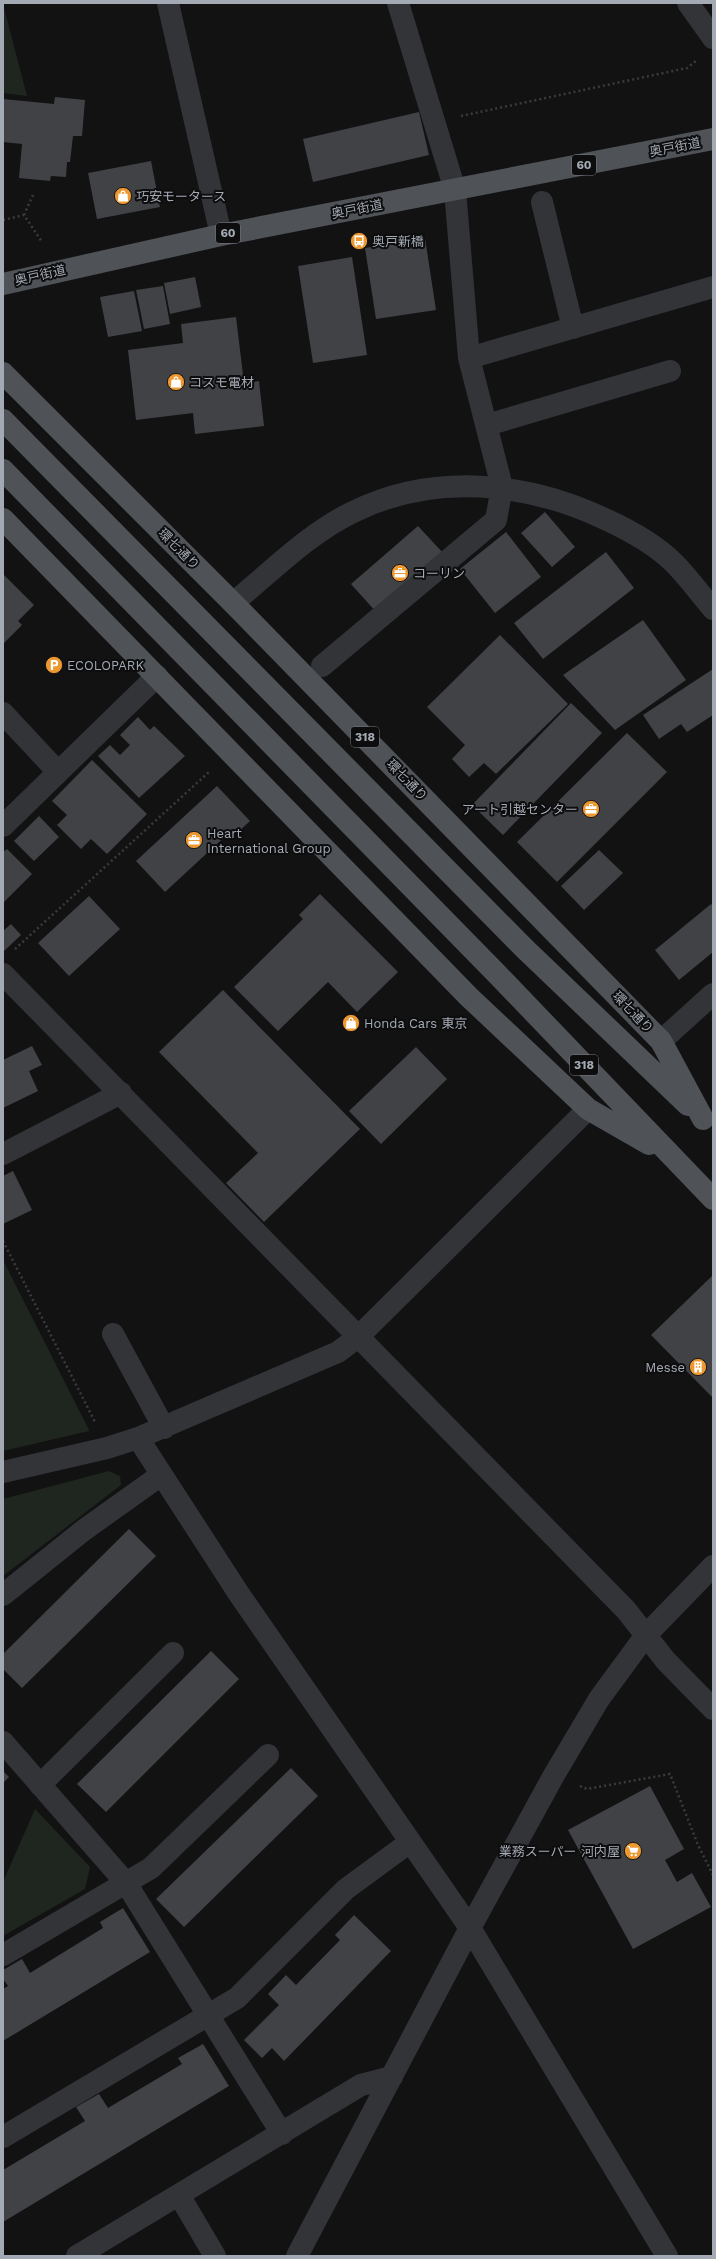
<svg xmlns="http://www.w3.org/2000/svg" width="716" height="2259" viewBox="0 0 716 2259" font-family="'Work Sans','Noto Sans JP',sans-serif">
  <style>
    .green { fill: #1e261f }
    .building { fill: #414246 }
    .lines { fill: none; stroke-linecap: round; stroke-linejoin: round }
    .path { stroke: #393c3f; stroke-width: 2.5; stroke-dasharray: 2 3; stroke-linecap: butt }
    .minor { stroke: #333438; stroke-width: 22 }
    .major { stroke: #4f5257; stroke-width: 22 }
    .labels { text-anchor: middle; dominant-baseline: central; stroke-width: 4; stroke-linejoin: round; paint-order: stroke }
    .shield { fill: #0d0d0e; stroke: #777b82; stroke-width: 1 }
    .shield-label { font-size: 12px; font-weight: bold; fill: #a4aab4 }
    .street-label { font-size: 13px; fill: #a4aab4; stroke: #0d0d0e }
    .poi-label { font-size: 13px; fill: #a4aab4; stroke: #0d0d0e; text-anchor: start }
  </style>
  <rect width="100%" height="100%" fill="#121213"/>
  <path class="green" d="M 3,4 L 27,96 L 3,93 Z
    M 3,1260 L 89,1430 L 89,1431 L 3,1451 Z
    M 109,1471 L 120,1476 L 121,1485 L 3,1576 L 3,1499 Z
    M 35,1809 L 90,1867 L 85,1889 L 3,1936 L 3,1882 Z"/>
  <path class="building" d="M 55,97 L 85,100 L 82,136 L 73,136 L 70,162 L 67,162 L 66,177 L 51,176 L 50,181 L 19,178 L 22,144 L 3,142 L 3,99 L 54,104 Z
    M 419,112 L 429,155 L 313,182 L 303,139 Z
    M 151,161 L 160,207 L 97,219 L 88,173 Z
    M 405,238 L 406,241 L 425,238 L 436,310 L 376,319 L 365,248 L 383,245 L 382,242 Z
    M 352,257 L 367,355 L 313,363 L 298,266 Z
    M 195,277 L 201,307 L 170,314 L 164,283 Z
    M 163,286 L 170,324 L 144,329 L 136,290 Z
    M 134,291 L 142,331 L 108,337 L 100,297 Z
    M 236,317 L 244,383 L 259,381 L 264,426 L 195,434 L 193,413 L 136,420 L 128,350 L 183,343 L 181,324 Z
    M 545,512 L 575,547 L 552,567 L 521,533 Z
    M 418,526 L 444,554 L 377,613 L 351,584 Z
    M 506,532 L 541,577 L 495,613 L 460,569 Z
    M 606,552 L 634,588 L 543,659 L 514,623 Z
    M 3,574 L 34,605 L 18,621 L 22,625 L 3,644 Z
    M 643,620 L 686,680 L 615,730 L 563,675 Z
    M 500,635 L 568,704 L 496,774 L 484,763 L 469,777 L 452,759 L 465,745 L 427,707 Z
    M 713,669 L 713,715 L 687,732 L 681,724 L 659,739 L 643,715 Z
    M 571,703 L 602,733 L 503,835 L 472,805 Z
    M 138,717 L 150,730 L 154,726 L 185,756 L 139,798 L 98,756 L 110,745 L 120,755 L 130,745 L 120,735 Z
    M 627,733 L 667,772 L 557,882 L 517,842 Z
    M 92,760 L 147,814 L 107,854 L 91,839 L 81,849 L 57,825 L 67,815 L 52,801 Z
    M 217,786 L 250,821 L 236,834 L 232,830 L 165,892 L 136,861 Z
    M 39,816 L 59,837 L 34,861 L 14,841 Z
    M 7,849 L 32,874 L 3,903 L 3,852 Z
    M 599,850 L 623,873 L 584,910 L 561,886 Z
    M 320,894 L 398,972 L 357,1012 L 328,982 L 278,1031 L 234,987 L 303,919 L 299,915 Z
    M 89,896 L 120,929 L 69,976 L 38,943 Z
    M 711,904 L 713,906 L 713,952 L 679,980 L 655,950 Z
    M 11,924 L 21,935 L 3,952 L 3,931 Z
    M 223,990 L 360,1129 L 264,1222 L 226,1183 L 258,1153 L 159,1052 Z
    M 32,1046 L 42,1065 L 29,1071 L 38,1091 L 3,1108 L 3,1060 Z
    M 416,1047 L 447,1079 L 381,1144 L 349,1111 Z
    M 13,1171 L 32,1210 L 3,1224 L 3,1176 Z
    M 713,1275 L 713,1398 L 651,1335 Z
    M 129,1529 L 156,1556 L 22,1688 L 3,1669 L 3,1654 Z
    M 211,1651 L 239,1679 L 106,1812 L 77,1784 Z
    M 291,1768 L 318,1796 L 184,1927 L 156,1899 Z
    M 3,1771 L 9,1777 L 3,1783 Z
    M 650,1786 L 684,1849 L 665,1860 L 677,1882 L 692,1873 L 711,1907 L 633,1949 L 568,1830 Z
    M 123,1908 L 150,1952 L 3,2041 L 3,1989 L 8,1986 L 3,1979 L 3,1970 L 22,1959 L 30,1973 L 103,1928 L 100,1922 Z
    M 354,1915 L 391,1951 L 284,2061 L 272,2048 L 262,2058 L 244,2040 L 279,2005 L 268,1994 L 286,1975 L 296,1985 L 340,1940 L 335,1935 Z
    M 203,2044 L 229,2086 L 3,2222 L 3,2170 L 85,2121 L 76,2107 L 99,2094 L 108,2108 L 182,2064 L 178,2058 Z"/>
  <g class="lines">
    <path class="path" d="M 461,116 L 687,68 L 696,61
      M 24,215 L 33,195
      M 3,220 L 24,215 L 42,242
      M 15,949 L 209,772
      M 3,1241 L 95,1422
      M 580,1786 L 587,1789 L 670,1774 L 698,1845 L 713,1875"/>
    <path class="minor" d="M 168,3 L 221,235
      M 688,3 L 713,38
      M 542,202 L 573,328
      M 469,358 L 713,287
      M 487,425 L 670,371
      M 233,603 C 271,572 309,533 353,512 C 434,472 527,482 605,519 C 629,530 655,544 674,563 C 688,577 700,594 713,609
      M 322,666 L 496,520 L 502,487 L 469,358 L 455,190 L 398,3
      M 3,713 L 58,772
      M 3,826 L 157,676
      M 3,974 L 626,1610 L 666,1661 L 713,1709
      M 661,1041 L 713,994
      M 3,1154 L 121,1093
      M 113,1334 L 164,1428
      M 138,1438 L 239,1594 L 470,1928 L 667,2256
      M 3,1472 L 107,1448 L 138,1438 L 338,1352 L 358,1337 L 588,1109
      M 3,1595 L 84,1530 L 161,1475
      M 3,1742 L 126,1883 L 282,2134
      M 40,1785 L 173,1653
      M 3,1955 L 151,1868 L 268,1755
      M 3,2137 L 237,1998 L 346,1889 L 410,1842
      M 179,2195 L 215,2256
      M 77,2256 L 361,2085 L 392,2077
      M 297,2256 L 470,1928 L 554,1775 L 599,1699 L 646,1635 L 713,1566"/>
    <path class="major" d="M 3,284 L 221,235 L 713,139
      M 3,373 L 233,603 L 661,1041 L 703,1119
      M 3,420 L 524,948 L 688,1105
      M 3,470 L 497,974 L 713,1199
      M 3,519 L 469,997 L 588,1109 L 649,1144"/>
  </g>
  <defs>
    <symbol id="shop-disc" viewBox="-11 -11 22 22"><circle r="9.5" fill="#ed9931" stroke="#0d0d0e"/><path d="M-5-2.5h2.3a2.7 3.5 0 0 1 5.4 0H5L5.5 6h-11ZM-1.5-2.5h3a1.5 2.3 0 0 0-3 0Z" fill="#fff"/></symbol>
    <symbol id="bus-disc" viewBox="-11 -11 22 22"><circle r="9.5" fill="#ed9931" stroke="#0d0d0e"/><path d="M-5-6H5V4H4V6H2V4H-2V6H-4V4H-5ZM-3.5-4V0h7V-4ZM-3.5 1.2v1.5H-2V1.2ZM2 1.2v1.5H3.5V1.2Z" fill="#fff"/></symbol>
    <symbol id="office-disc" viewBox="-11 -11 22 22"><circle r="9.5" fill="#ed9931" stroke="#0d0d0e"/><path d="M-6-3h4V-5.5h4V-3h4V5H-6ZM-1-4.5V-3h2v-1.5ZM-6 0V1H6V0Z" fill="#fff"/></symbol>
    <symbol id="parking-disc" viewBox="-11 -11 22 22"><circle r="9.5" fill="#ed9931" stroke="#0d0d0e"/><path d="M-3.5-5.5H1a3.5 3.5 0 0 1 0 7H-1V5.5H-3.5ZM-1-3.4V-.6H.8a1.4 1.4 0 0 0 0-2.8Z" fill="#fff"/></symbol>
    <symbol id="building-disc" viewBox="-11 -11 22 22"><circle r="9.5" fill="#ed9931" stroke="#0d0d0e"/><path d="M-4-6H4V6H1V3H-1V6H-4ZM-2.5-4.3h1.7v1.8h-1.7ZM.8-4.3h1.7v1.8H.8ZM-2.5-1h1.7V.8h-1.7ZM.8-1h1.7V.8H.8Z" fill="#fff"/></symbol>
    <symbol id="supermarket-disc" viewBox="-11 -11 22 22"><circle r="9.5" fill="#ed9931" stroke="#0d0d0e"/><path d="M-6-5.5h2.5l.6 2H6L4.5 2H-2.5L-4.4-4H-6ZM-1.5 3.2a1.3 1.3 0 1 0 .1 0ZM3 3.2a1.3 1.3 0 1 0 .1 0Z" fill="#fff"/></symbol>
  </defs>
  <g fill-rule="evenodd">
    <use href="#shop-disc" x="113" y="186" width="20" height="20"/>
    <use href="#bus-disc" x="349" y="231" width="20" height="20"/>
    <use href="#shop-disc" x="166" y="372" width="20" height="20"/>
    <use href="#office-disc" x="390" y="563" width="20" height="20"/>
    <use href="#parking-disc" x="44" y="655" width="20" height="20"/>
    <use href="#office-disc" x="581" y="799" width="20" height="20"/>
    <use href="#office-disc" x="184" y="830" width="20" height="20"/>
    <use href="#shop-disc" x="341" y="1013" width="20" height="20"/>
    <use href="#building-disc" x="688" y="1357" width="20" height="20"/>
    <use href="#supermarket-disc" x="623" y="1841" width="20" height="20"/>
  </g>
  <g class="labels">
    <g class="shield">
      <rect x="572" y="155" width="24" height="20" rx="3"/>
      <rect x="216" y="223" width="24" height="20" rx="3"/>
      <rect x="351" y="727" width="28" height="20" rx="3"/>
      <rect x="570" y="1055" width="28" height="20" rx="3"/>
    </g>
    <g class="shield-label">
      <text x="584" y="165">60</text>
      <text x="228" y="233">60</text>
      <text x="365" y="737">318</text>
      <text x="584" y="1065">318</text>
    </g>
    <g class="street-label">
      <text transform="translate(675 147) rotate(-11)">奥戸街道</text>
      <text transform="translate(357 209) rotate(-11)">奥戸街道</text>
      <text transform="translate(40 275) rotate(-13)">奥戸街道</text>
      <text transform="translate(179 549) rotate(45)">環七通り</text>
      <text transform="translate(407 780) rotate(46)">環七通り</text>
      <text transform="translate(633 1012) rotate(46)">環七通り</text>
    </g>
    <g class="poi-label">
      <text x="136" y="196">巧安モータース</text>
      <text x="372" y="241">奥戸新橋</text>
      <text x="189" y="382">コスモ電材</text>
      <text x="413" y="573">コーリン</text>
      <text x="67" y="665">ECOLOPARK</text>
      <text x="578" y="809" text-anchor="end">アート引越センター</text>
      <text x="207" y="833">Heart<tspan x="207" dy="15">International Group</tspan></text>
      <text x="364" y="1023">Honda Cars 東京</text>
      <text x="685" y="1367" text-anchor="end">Messe</text>
      <text x="620" y="1851" text-anchor="end">業務スーパー 河内屋</text>
    </g>
  </g>
  <rect width="716" height="2259" fill="none" stroke="#a4aab4" stroke-width="8"/>
</svg>
